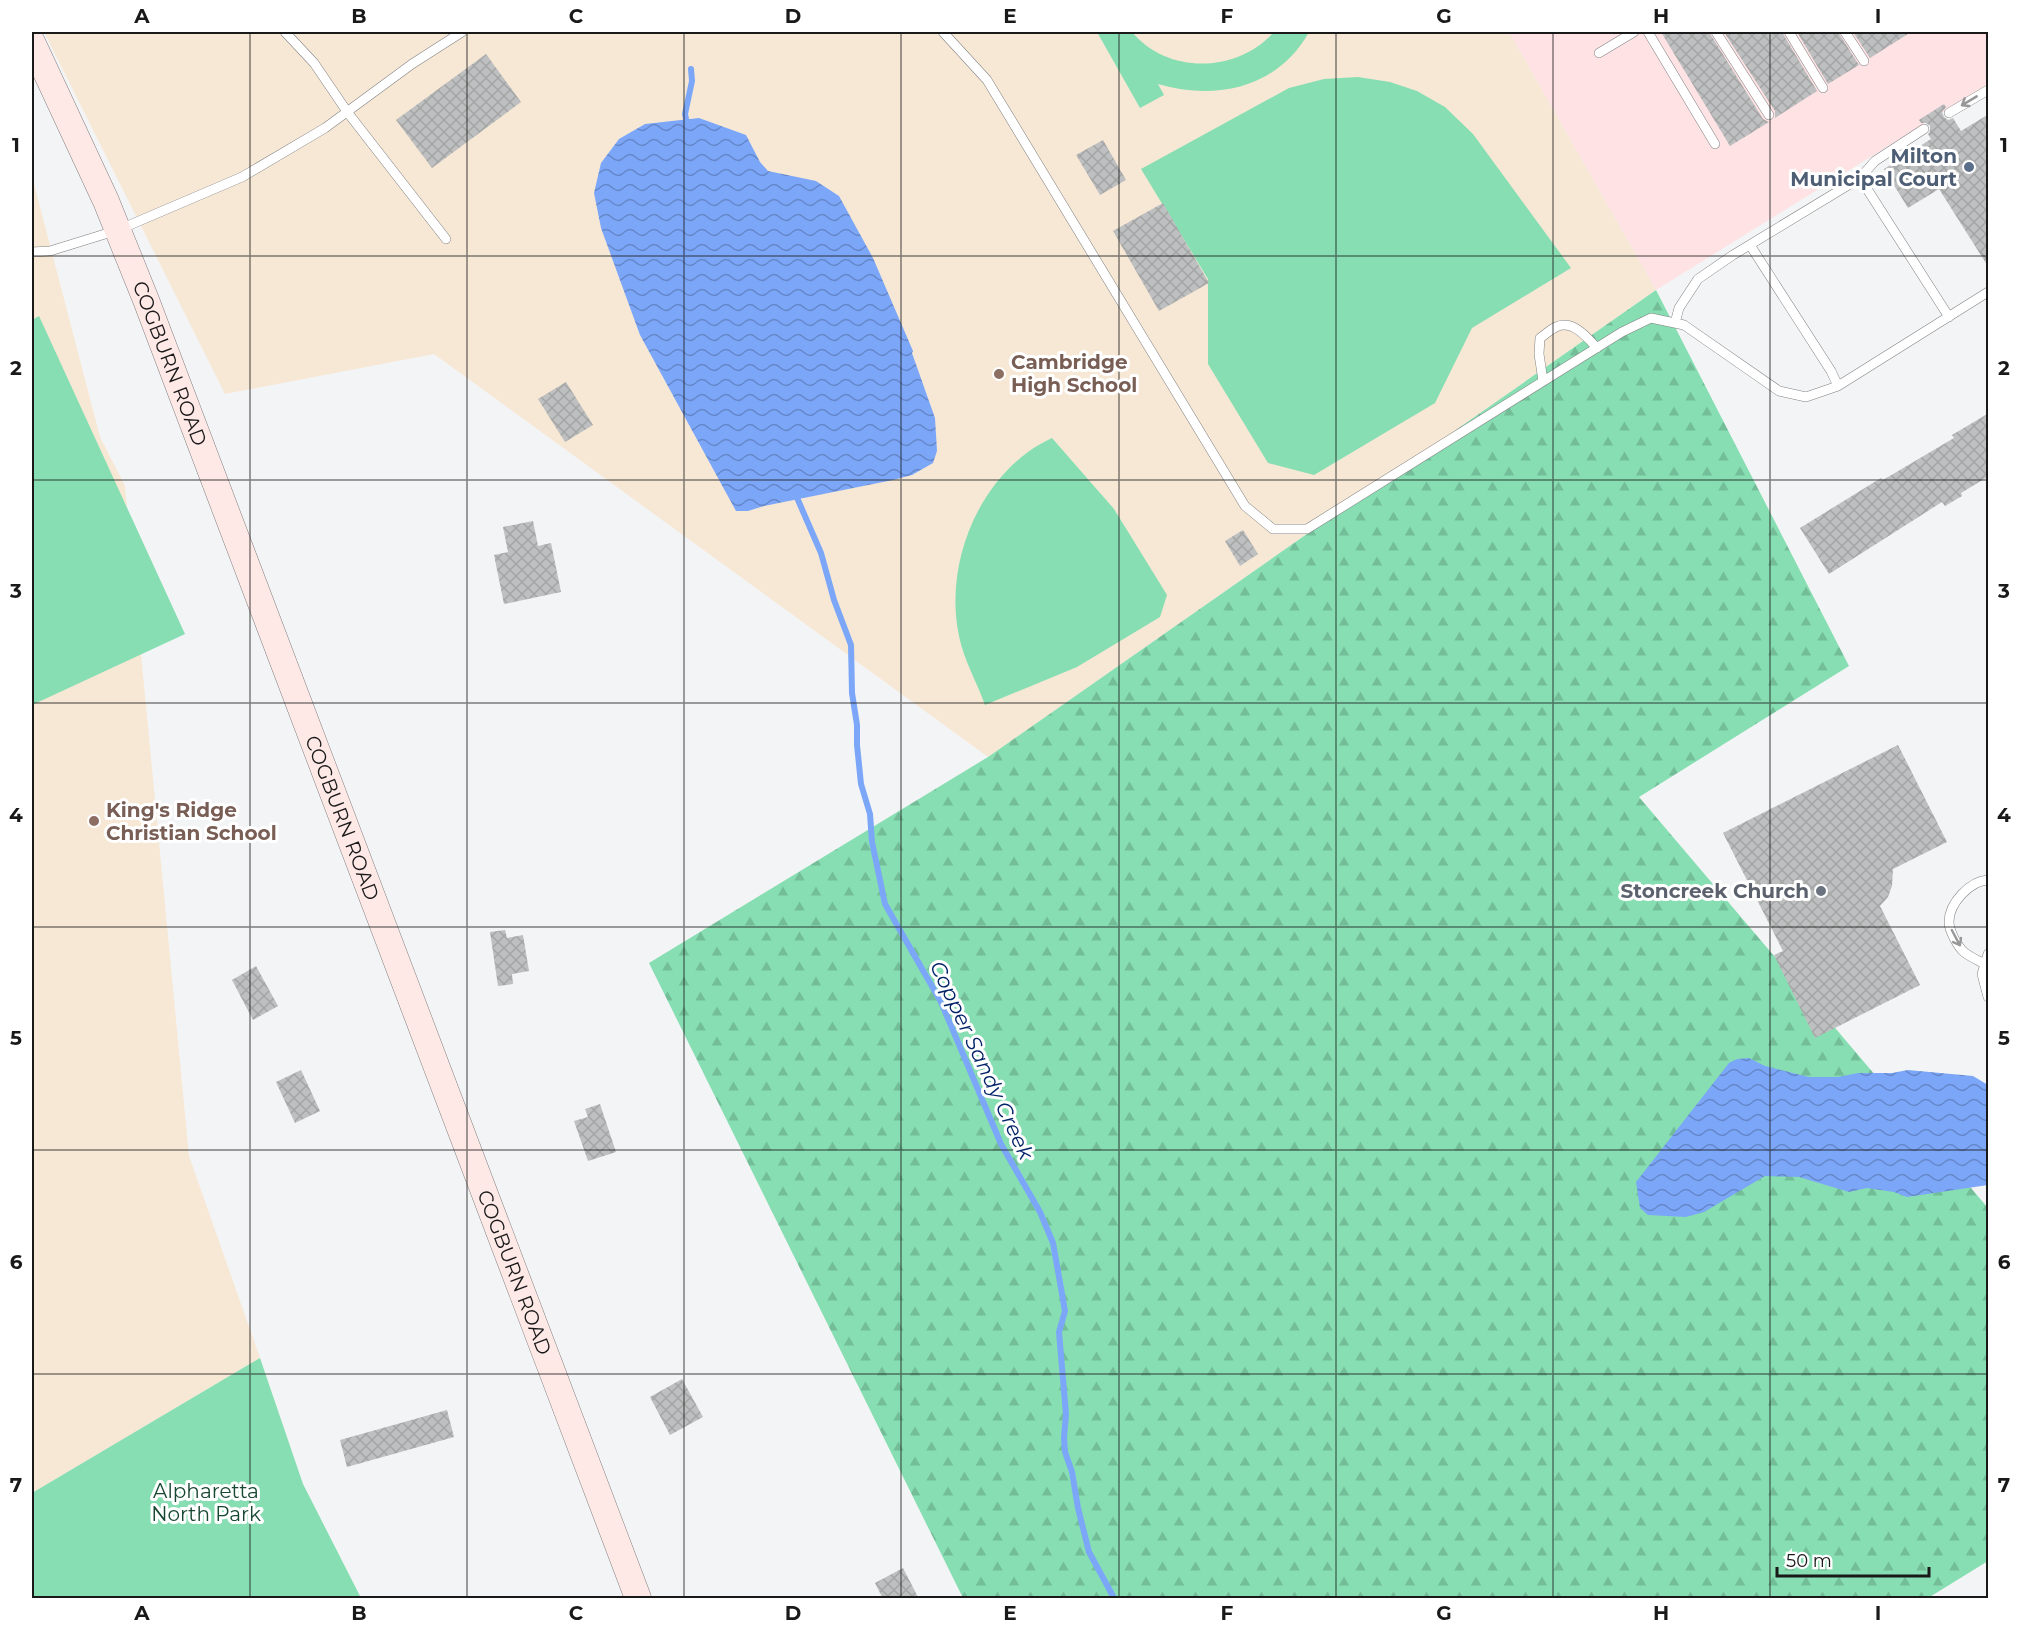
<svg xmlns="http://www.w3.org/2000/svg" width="2020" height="1630" viewBox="0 0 2020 1630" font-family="Montserrat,sans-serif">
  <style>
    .commercial { fill: #fee2e4 }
    .education { fill: #f7e8d5 }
    .forest { fill: url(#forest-firs) }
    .green { fill: #86deb2 }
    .water { fill: url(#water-waves) }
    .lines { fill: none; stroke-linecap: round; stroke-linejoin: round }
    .stream { stroke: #7ca7f9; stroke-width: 6 }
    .building { fill: url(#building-cross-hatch) }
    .lane-casing { stroke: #818182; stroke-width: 10 }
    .secondary-casing { stroke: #818182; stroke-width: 27 }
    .lane { stroke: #fff; stroke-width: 9 }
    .secondary { stroke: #fee9e6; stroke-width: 26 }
    .oneway { stroke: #989898 }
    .grid { fill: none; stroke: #19191a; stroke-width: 1.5; stroke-opacity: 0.55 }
    .service-dot { fill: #5c6f8a; stroke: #fff; stroke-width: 2 }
    .education-dot { fill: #8d6e63; stroke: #fff; stroke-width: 2 }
    .worship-dot { fill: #6b7280; stroke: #fff; stroke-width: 2 }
    .labels { text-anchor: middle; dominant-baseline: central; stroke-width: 6; stroke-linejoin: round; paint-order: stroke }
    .service-label { font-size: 20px; font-weight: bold; fill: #4e5e75; stroke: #fff; text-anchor: end }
    .education-label { font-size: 20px; font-weight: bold; fill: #785e54; stroke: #fff; text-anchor: start }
    .street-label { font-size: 20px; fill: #19191a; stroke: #fff }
    .worship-label { font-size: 20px; font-weight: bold; fill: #5b616d; stroke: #fff; text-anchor: end }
    .park-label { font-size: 20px; fill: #184832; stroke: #fff }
    .water-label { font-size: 21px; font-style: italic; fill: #032369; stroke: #fff }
    .neatline { fill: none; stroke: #19191a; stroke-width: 2 }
    .grid-label { font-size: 20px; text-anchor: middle; font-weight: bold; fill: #19191a }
  </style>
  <defs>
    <pattern id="forest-firs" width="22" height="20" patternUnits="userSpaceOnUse" patternTransform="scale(1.5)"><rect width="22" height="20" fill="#86deb2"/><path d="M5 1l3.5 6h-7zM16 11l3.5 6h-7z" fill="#73be98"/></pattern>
    <pattern id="water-waves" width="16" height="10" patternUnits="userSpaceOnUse" patternTransform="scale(1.5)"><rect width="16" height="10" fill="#7ca7f9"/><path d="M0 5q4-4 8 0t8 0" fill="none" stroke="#6587c9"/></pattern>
    <pattern id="building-cross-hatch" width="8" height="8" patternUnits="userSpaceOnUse" patternTransform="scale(1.5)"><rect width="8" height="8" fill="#bebfc0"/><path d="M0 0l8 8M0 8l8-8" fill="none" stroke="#a3a4a4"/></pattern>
  </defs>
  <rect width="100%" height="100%" fill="#f3f4f5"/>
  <path class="commercial" d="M 1509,32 L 1988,32 L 1988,84 L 1656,290 Z"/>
  <path class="education" d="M 44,32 L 1509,32 L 1656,290 L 988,757 L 434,354 L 225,394 Z
    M 32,176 L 100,437 L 125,486 L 189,1156 L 260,1358 L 32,1493 Z"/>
  <path class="forest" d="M 1656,290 L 1849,666 L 1639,797 L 1988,1208 L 1988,1561 L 1928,1598 L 963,1598 L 649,963 L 988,757 Z"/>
  <path class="green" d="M 1097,32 L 1132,32 C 1168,75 1237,73 1274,32 L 1309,32 C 1278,88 1216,101 1158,84 L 1164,95 L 1140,108 Z
    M 1358,77 L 1390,82 L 1417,91 L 1445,107 L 1473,134 L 1571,268 L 1472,328 L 1435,403 L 1314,475 L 1268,463 L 1208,364 L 1208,279 L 1141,169 L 1289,88 L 1324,79 Z
    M 39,316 L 185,634 L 32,705 L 32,320 Z
    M 1052,438 L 1114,509 L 1167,595 L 1160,617 L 1077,667 L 985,705 C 977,682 964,661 959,636 C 945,570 973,492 1028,452 C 1036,446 1044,442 1052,438 Z
    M 260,1358 L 303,1484 L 361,1598 L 32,1598 L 32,1493 Z"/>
  <path class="water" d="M 699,118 L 746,135 L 760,162 L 768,171 L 816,181 L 839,196 L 873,258 L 913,351 L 912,353 L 935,418 L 937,451 L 933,463 L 912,475 L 893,480 L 764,506 L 748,511 L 736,511 L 640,335 L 601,228 L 594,193 L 601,163 L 619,139 L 645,124 Z
    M 1749,1058 L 1765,1066 L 1809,1077 L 1838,1077 L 1858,1073 L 1892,1073 L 1908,1070 L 1973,1076 L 1988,1085 L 1988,1185 L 1907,1197 L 1894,1192 L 1867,1188 L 1849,1192 L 1799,1177 L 1765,1176 L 1704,1212 L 1686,1217 L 1648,1215 L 1640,1208 L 1636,1182 L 1729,1063 L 1737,1059 Z"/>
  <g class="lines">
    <path class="stream" d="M 686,119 L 685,114 L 692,81 L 691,69
      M 798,500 L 821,553 L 834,600 L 851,645 L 852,693 L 857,725 L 857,745 L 861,784 L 870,814 L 872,842 L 885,904 L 941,1002 L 1001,1144 L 1040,1212 L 1053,1243 L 1065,1311 L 1059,1332 L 1066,1414 L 1064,1437 L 1065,1452 L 1072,1472 L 1078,1508 L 1089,1552 L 1114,1598"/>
  </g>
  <path class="building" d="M 1661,32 L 1709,32 L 1763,119 L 1769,122 L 1730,146 Z
    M 1724,32 L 1782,32 L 1817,91 L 1775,118 L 1775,111 Z
    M 1797,32 L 1838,32 L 1859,65 L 1828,84 Z
    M 1853,32 L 1911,32 L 1870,58 Z
    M 486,54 L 521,102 L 432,168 L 396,120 Z
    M 1944,104 L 1946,107 L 1942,112 L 1944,117 L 1948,120 L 1953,118 L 1961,131 L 1989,114 L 1989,268 L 1939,189 L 1908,208 L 1884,169 L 1931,139 L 1928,134 L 1930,131 L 1930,126 L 1926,123 L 1921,123 L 1919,120 Z
    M 1103,140 L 1126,180 L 1100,195 L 1076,155 Z
    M 1163,203 L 1209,283 L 1159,311 L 1113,231 Z
    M 566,382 L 593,425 L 565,442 L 538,399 Z
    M 1989,413 L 1989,476 L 1961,493 L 1962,496 L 1945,506 L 1942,502 L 1829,574 L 1800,528 L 1881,478 L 1883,480 L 1954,438 L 1952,435 Z
    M 533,521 L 538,546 L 551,543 L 561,592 L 504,604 L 494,555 L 508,552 L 503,527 Z
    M 1243,530 L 1258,554 L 1240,566 L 1225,541 Z
    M 1898,745 L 1947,842 L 1893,869 L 1892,886 L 1888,897 L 1880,906 L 1920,985 L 1815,1038 L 1774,955 L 1783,951 L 1723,833 Z
    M 505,930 L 507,938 L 523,935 L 529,971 L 512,974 L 513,984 L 498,986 L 490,932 Z
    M 256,966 L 278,1006 L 253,1020 L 232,980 Z
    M 301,1070 L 320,1111 L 295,1123 L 276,1082 Z
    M 600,1104 L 616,1152 L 588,1161 L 574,1121 L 588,1117 L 585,1109 Z
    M 682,1379 L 703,1417 L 670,1435 L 650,1397 Z
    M 447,1410 L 454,1437 L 347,1467 L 340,1440 Z
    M 903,1568 L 919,1599 L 883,1599 L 875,1583 Z"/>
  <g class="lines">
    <defs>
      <path id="lane" d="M 285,32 L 314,63 L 348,113 L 446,239
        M 943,32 L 987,80 L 1245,506 L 1273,529 L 1307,529 L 1622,332 L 1651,318 L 1684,325 L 1779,391 L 1806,397 L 1838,386 L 1988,292
        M 1648,32 L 1715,144
        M 1716,32 L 1769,115
        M 1789,32 L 1823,88
        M 1845,32 L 1864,61
        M 1599,53 L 1634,32
        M 1949,113 L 1988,90
        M 1860,178 L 1875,161 L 1924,129
        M 1750,245 L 1831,371 L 1838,386
        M 32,252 L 50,251 L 118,230 L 242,177 L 325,128 L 412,64 L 462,32
        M 1675,323 L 1679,308 L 1698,279 L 1733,255 L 1860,178 L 1949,317
        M 1543,381 L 1539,354 L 1540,338 C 1545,335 1551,329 1556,327 C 1572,319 1587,337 1597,348
        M 1988,954 L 1982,974 L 1988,997
        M 1985,964 C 1979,961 1970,957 1964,952 C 1958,947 1949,931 1949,922 C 1949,903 1970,881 1988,880"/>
      <g id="secondary">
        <path id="s1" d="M 32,42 L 106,201 L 146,300 L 638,1598"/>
      </g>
    </defs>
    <use href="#lane" class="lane-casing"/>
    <use href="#secondary" class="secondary-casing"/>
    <use href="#lane" class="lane"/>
    <use href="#secondary" class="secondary"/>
  </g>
  <defs><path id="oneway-shaft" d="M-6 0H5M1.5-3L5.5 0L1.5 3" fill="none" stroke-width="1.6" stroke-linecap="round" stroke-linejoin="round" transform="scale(1.5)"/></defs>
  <g class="oneway">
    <use href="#oneway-shaft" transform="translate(1969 101) rotate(149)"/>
    <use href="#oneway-shaft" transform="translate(1956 938) rotate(62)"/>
  </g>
  <path class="grid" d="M 250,32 L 250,1598M 467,32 L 467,1598M 684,32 L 684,1598M 901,32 L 901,1598M 1119,32 L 1119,1598M 1336,32 L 1336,1598M 1553,32 L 1553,1598M 1770,32 L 1770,1598M 32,256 L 1988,256M 32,480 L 1988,480M 32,703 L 1988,703M 32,927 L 1988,927M 32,1150 L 1988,1150M 32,1374 L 1988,1374"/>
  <circle class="service-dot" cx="1969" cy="167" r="6"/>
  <g class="education-dot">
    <circle cx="999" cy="374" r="6"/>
    <circle cx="94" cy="821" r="6"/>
  </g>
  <circle class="worship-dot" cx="1821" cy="891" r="6"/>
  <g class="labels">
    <g class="service-label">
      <text x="1957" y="156">Milton<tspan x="1957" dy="23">Municipal Court</tspan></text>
    </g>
    <g class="education-label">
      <text x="1011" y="362">Cambridge<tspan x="1011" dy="23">High School</tspan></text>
      <text x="106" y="810">King's Ridge<tspan x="106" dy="23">Christian School</tspan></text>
    </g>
    <g class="street-label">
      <text stroke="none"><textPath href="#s1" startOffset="350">COGBURN ROAD</textPath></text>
      <text stroke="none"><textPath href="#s1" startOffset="836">COGBURN ROAD</textPath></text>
      <text stroke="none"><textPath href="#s1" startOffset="1322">COGBURN ROAD</textPath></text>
    </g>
    <g class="worship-label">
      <text x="1809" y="891">Stoncreek Church</text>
    </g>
    <g class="park-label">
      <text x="206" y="1491">Alpharetta<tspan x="206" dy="23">North Park</tspan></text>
    </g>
    <g class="water-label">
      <text transform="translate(982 1060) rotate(65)">Copper Sandy Creek</text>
    </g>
  </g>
  <rect width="2020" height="1630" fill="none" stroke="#ffffff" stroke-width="66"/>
  <path d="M1777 1567v9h152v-9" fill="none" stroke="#19191a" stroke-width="3"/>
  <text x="1786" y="1567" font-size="18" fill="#19191a" stroke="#ffffff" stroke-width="4.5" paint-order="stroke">50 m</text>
  <rect x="33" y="33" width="1954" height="1564" class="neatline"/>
  <g class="grid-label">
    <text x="142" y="23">A</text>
    <text x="359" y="23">B</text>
    <text x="576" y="23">C</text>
    <text x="793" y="23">D</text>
    <text x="1010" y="23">E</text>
    <text x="1227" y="23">F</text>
    <text x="1444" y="23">G</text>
    <text x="1661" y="23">H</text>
    <text x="1878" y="23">I</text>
    <text x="16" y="152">1</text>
    <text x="2004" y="152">1</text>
    <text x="16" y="375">2</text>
    <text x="2004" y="375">2</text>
    <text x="16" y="598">3</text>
    <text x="2004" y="598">3</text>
    <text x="16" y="822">4</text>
    <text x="2004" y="822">4</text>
    <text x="16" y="1045">5</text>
    <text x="2004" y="1045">5</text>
    <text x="16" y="1269">6</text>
    <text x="2004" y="1269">6</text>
    <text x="16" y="1492">7</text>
    <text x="2004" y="1492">7</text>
    <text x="142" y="1620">A</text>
    <text x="359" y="1620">B</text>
    <text x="576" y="1620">C</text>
    <text x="793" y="1620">D</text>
    <text x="1010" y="1620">E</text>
    <text x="1227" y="1620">F</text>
    <text x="1444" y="1620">G</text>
    <text x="1661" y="1620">H</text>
    <text x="1878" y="1620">I</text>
  </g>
</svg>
